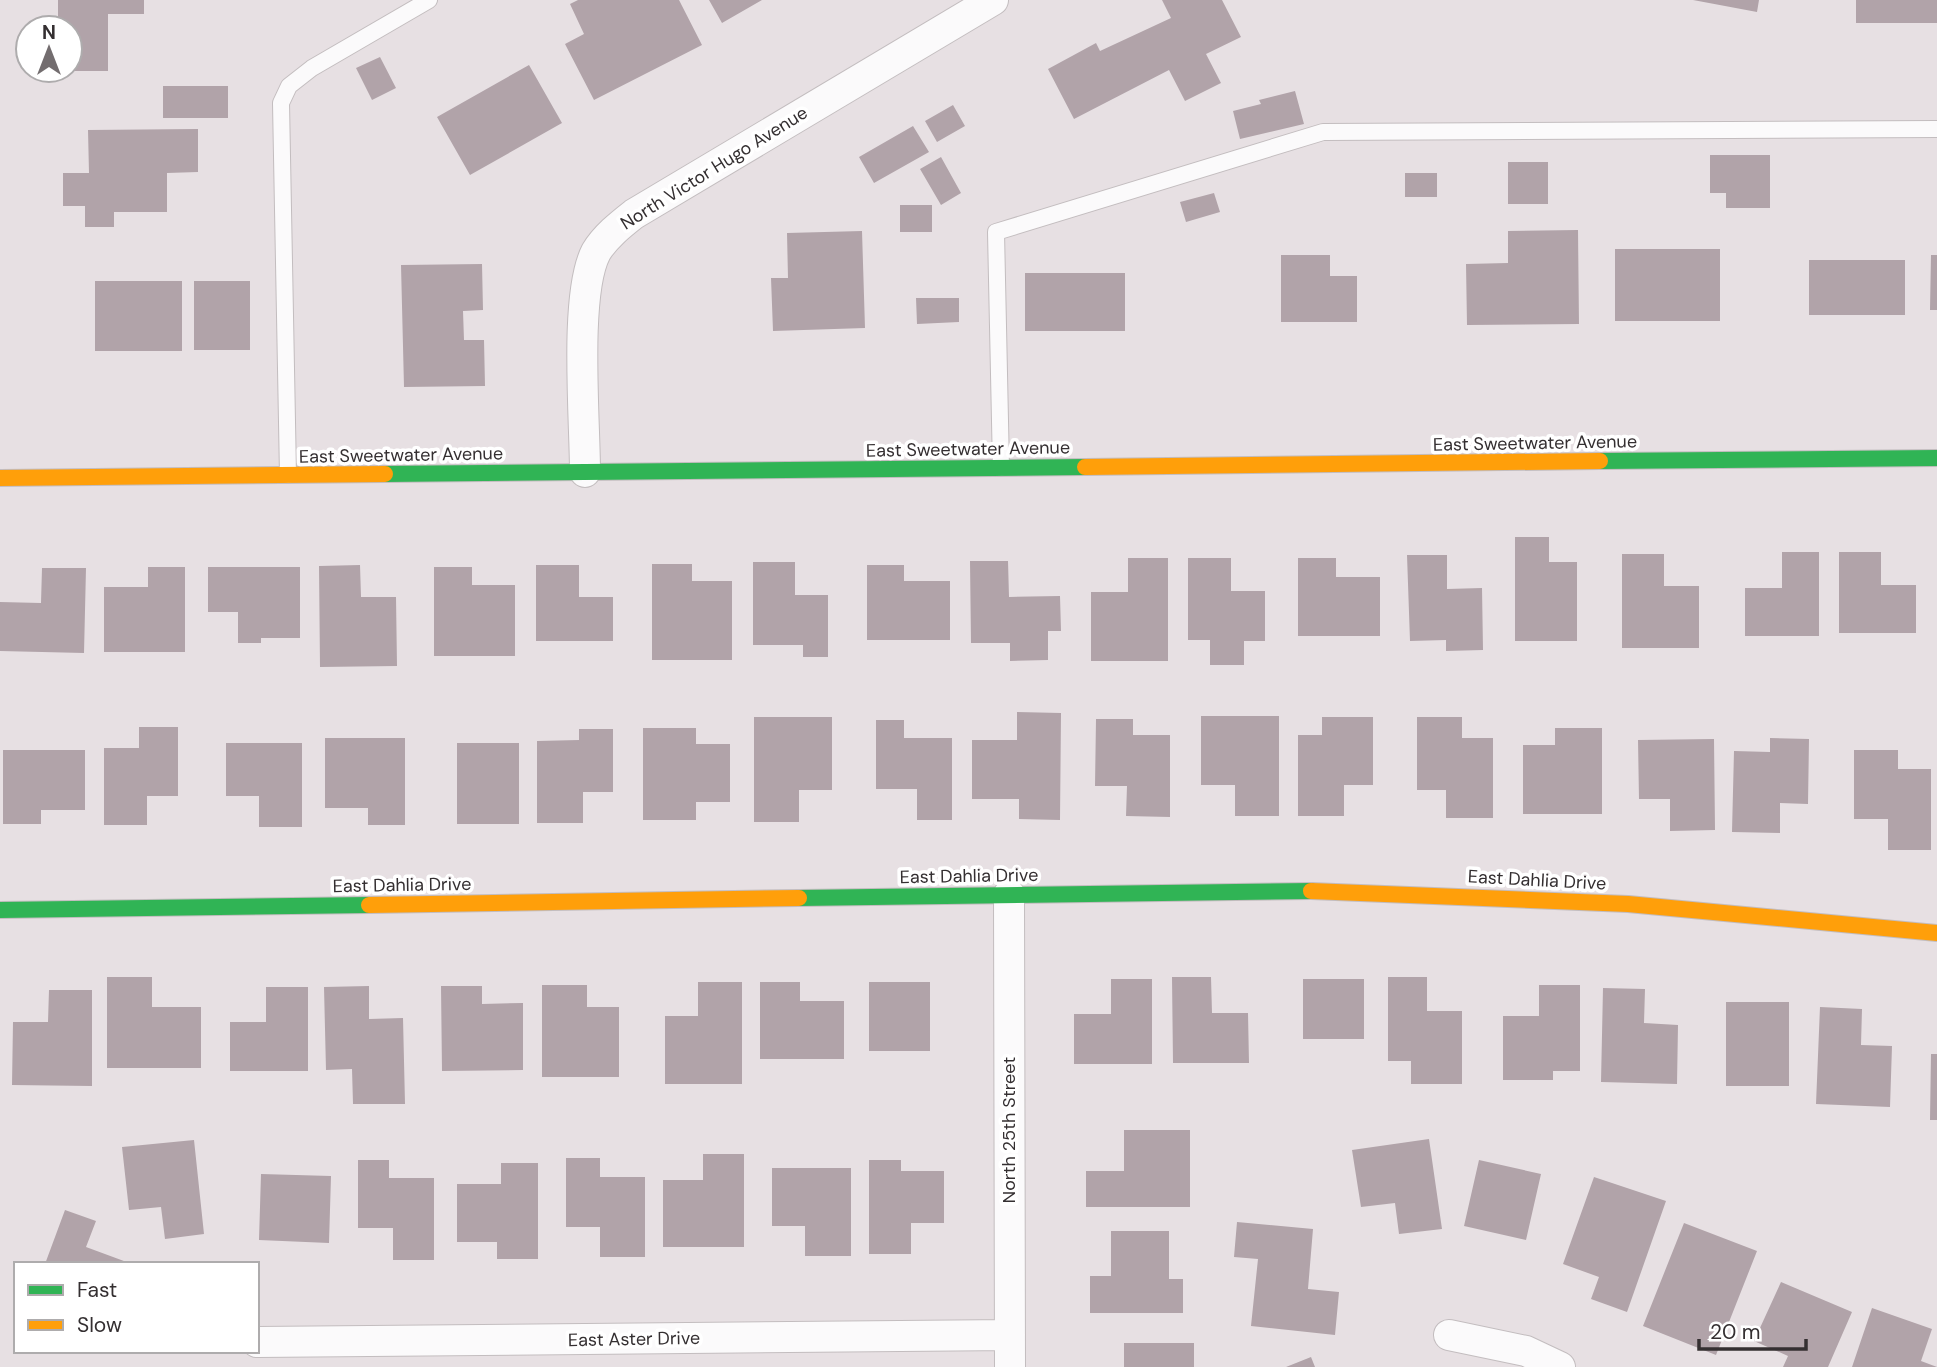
<svg xmlns="http://www.w3.org/2000/svg" width="1937" height="1367" viewBox="0 0 1937 1367" font-family="'DM Sans',sans-serif">
  <style>
    .building { fill: #b1a3a9 }
    .lines { fill: none; stroke-linecap: round; stroke-linejoin: round }
    .lane-casing { stroke: #c3bdbf; stroke-width: 18 }
    .street-casing { stroke: #c3bdbf; stroke-width: 32 }
    .fast-casing { stroke: #c3bdbf; stroke-width: 18 }
    .slow-casing { stroke: #c3bdbf; stroke-width: 18 }
    .lane { stroke: #fbfafb; stroke-width: 16 }
    .street { stroke: #fbfafb; stroke-width: 30 }
    .fast { stroke: #30b455; stroke-width: 16 }
    .slow { stroke: #ff9f0a; stroke-width: 16 }
    .labels { text-anchor: middle; dominant-baseline: central; stroke-width: 7; stroke-linejoin: round; paint-order: stroke }
    .street-label { font-size: 18px; fill: #342f31; stroke: #fff }
  </style>
  <rect width="100%" height="100%" fill="#e7e0e3"/>
  <path class="building" d="M 58,0 L 144,0 L 144,14 L 108,14 L 108,71 L 70,71 L 70,28 L 58,28 Z
    M 578,0 L 679,0 L 702,45 L 594,100 L 565,44 L 584,34 L 570,4 Z
    M 709,0 L 762,0 L 722,23 Z
    M 1162,0 L 1222,0 L 1241,37 L 1206,54 L 1221,83 L 1185,101 L 1169,70 L 1074,119 L 1048,69 L 1096,43 L 1100,51 L 1171,18 Z
    M 1693,0 L 1759,0 L 1757,12 Z
    M 1856,0 L 1937,0 L 1937,23 L 1856,23 Z
    M 380,57 L 396,88 L 372,100 L 356,68 Z
    M 529,65 L 562,123 L 470,175 L 437,117 Z
    M 163,86 L 228,86 L 228,118 L 163,118 Z
    M 1295,91 L 1304,124 L 1240,139 L 1233,111 L 1261,104 L 1259,100 Z
    M 953,105 L 965,126 L 937,142 L 925,121 Z
    M 913,126 L 929,152 L 874,183 L 859,157 Z
    M 198,129 L 198,172 L 167,173 L 167,212 L 114,212 L 114,227 L 85,227 L 85,206 L 63,206 L 63,173 L 89,173 L 88,130 Z
    M 1710,155 L 1770,155 L 1770,208 L 1726,208 L 1726,193 L 1710,193 Z
    M 941,157 L 961,193 L 941,205 L 920,169 Z
    M 1508,162 L 1548,162 L 1548,204 L 1508,204 Z
    M 1405,173 L 1437,173 L 1437,197 L 1405,197 Z
    M 1214,193 L 1220,212 L 1186,222 L 1180,202 Z
    M 900,205 L 932,205 L 932,232 L 900,232 Z
    M 1578,230 L 1579,324 L 1467,325 L 1466,264 L 1508,263 L 1508,231 Z
    M 862,231 L 865,328 L 773,331 L 771,278 L 788,278 L 787,233 Z
    M 1615,249 L 1720,249 L 1720,321 L 1615,321 Z
    M 1281,255 L 1330,255 L 1330,276 L 1357,276 L 1357,322 L 1281,322 Z
    M 1931,255 L 1937,255 L 1937,310 L 1930,310 Z
    M 1809,260 L 1905,260 L 1905,315 L 1809,315 Z
    M 482,264 L 483,310 L 463,311 L 464,340 L 484,340 L 485,386 L 404,387 L 401,265 Z
    M 1025,273 L 1125,273 L 1125,331 L 1025,331 Z
    M 95,281 L 182,281 L 182,351 L 95,351 Z
    M 194,281 L 250,281 L 250,350 L 194,350 Z
    M 916,298 L 959,298 L 959,322 L 917,324 Z
    M 1515,537 L 1549,537 L 1549,562 L 1577,562 L 1577,641 L 1515,641 Z
    M 1782,552 L 1819,552 L 1819,636 L 1745,636 L 1745,588 L 1782,588 Z
    M 1839,552 L 1881,552 L 1881,585 L 1916,585 L 1916,633 L 1839,633 Z
    M 1622,554 L 1664,554 L 1664,586 L 1699,586 L 1699,648 L 1622,648 Z
    M 1407,555 L 1447,555 L 1447,589 L 1482,588 L 1483,650 L 1446,651 L 1446,640 L 1410,641 Z
    M 1128,558 L 1168,558 L 1168,661 L 1091,661 L 1091,592 L 1128,592 Z
    M 1188,558 L 1231,558 L 1231,591 L 1265,591 L 1265,641 L 1244,641 L 1244,665 L 1210,665 L 1210,640 L 1188,640 Z
    M 1298,558 L 1336,558 L 1336,577 L 1380,577 L 1380,636 L 1298,636 Z
    M 970,561 L 1008,561 L 1009,597 L 1060,596 L 1061,631 L 1048,631 L 1048,660 L 1010,661 L 1010,643 L 971,643 Z
    M 753,562 L 795,562 L 795,595 L 828,595 L 828,657 L 803,657 L 803,645 L 753,645 Z
    M 652,564 L 692,564 L 692,581 L 732,581 L 732,660 L 652,660 Z
    M 360,565 L 361,597 L 396,597 L 397,666 L 320,667 L 319,566 Z
    M 536,565 L 579,565 L 579,597 L 613,597 L 613,641 L 536,641 Z
    M 867,565 L 904,565 L 904,581 L 950,581 L 950,640 L 867,640 Z
    M 148,567 L 185,567 L 185,652 L 104,652 L 104,587 L 148,587 Z
    M 208,567 L 300,567 L 300,638 L 261,638 L 261,643 L 238,643 L 238,612 L 208,612 Z
    M 434,567 L 472,567 L 472,585 L 515,585 L 515,656 L 434,656 Z
    M 42,568 L 86,568 L 84,653 L 0,651 L 0,602 L 41,603 Z
    M 1017,712 L 1061,713 L 1060,820 L 1019,819 L 1019,799 L 972,799 L 972,740 L 1017,740 Z
    M 1201,716 L 1279,716 L 1279,816 L 1235,816 L 1235,785 L 1201,785 Z
    M 754,717 L 832,717 L 832,790 L 799,790 L 799,822 L 754,822 Z
    M 1322,717 L 1373,717 L 1373,785 L 1344,785 L 1344,816 L 1298,816 L 1298,735 L 1322,735 Z
    M 1417,717 L 1462,717 L 1462,738 L 1493,738 L 1493,818 L 1446,818 L 1446,790 L 1417,790 Z
    M 1096,719 L 1133,719 L 1133,735 L 1170,735 L 1170,817 L 1126,816 L 1127,786 L 1095,786 Z
    M 876,720 L 904,720 L 904,738 L 952,738 L 952,820 L 917,820 L 917,789 L 876,789 Z
    M 139,727 L 178,727 L 178,796 L 147,796 L 147,825 L 104,825 L 104,748 L 139,748 Z
    M 643,728 L 696,728 L 696,744 L 730,744 L 730,802 L 696,802 L 696,820 L 643,820 Z
    M 1555,728 L 1602,728 L 1602,814 L 1523,814 L 1523,745 L 1555,745 Z
    M 579,729 L 613,729 L 613,792 L 583,792 L 583,823 L 537,823 L 537,741 L 579,740 Z
    M 325,738 L 405,738 L 405,825 L 368,825 L 368,808 L 325,808 Z
    M 1770,738 L 1809,739 L 1808,804 L 1780,803 L 1780,833 L 1732,832 L 1734,751 L 1770,752 Z
    M 1714,739 L 1715,830 L 1670,831 L 1670,799 L 1639,799 L 1638,740 Z
    M 226,743 L 302,743 L 302,827 L 259,827 L 259,796 L 226,796 Z
    M 457,743 L 519,743 L 519,824 L 457,824 Z
    M 3,750 L 85,750 L 85,810 L 41,810 L 41,824 L 3,824 Z
    M 1854,750 L 1898,750 L 1898,769 L 1931,769 L 1931,850 L 1888,850 L 1888,819 L 1854,819 Z
    M 107,977 L 152,977 L 152,1007 L 201,1007 L 201,1068 L 107,1068 Z
    M 1172,977 L 1211,977 L 1212,1013 L 1248,1013 L 1249,1063 L 1173,1063 Z
    M 1388,977 L 1427,977 L 1427,1011 L 1462,1011 L 1462,1084 L 1411,1084 L 1411,1061 L 1388,1061 Z
    M 1111,979 L 1152,979 L 1152,1064 L 1074,1064 L 1074,1014 L 1111,1014 Z
    M 1303,979 L 1364,979 L 1364,1039 L 1303,1039 Z
    M 698,982 L 742,982 L 742,1084 L 665,1084 L 665,1016 L 698,1016 Z
    M 760,982 L 800,982 L 800,1001 L 844,1001 L 844,1059 L 760,1059 Z
    M 869,982 L 930,982 L 930,1051 L 869,1051 Z
    M 542,985 L 587,985 L 587,1007 L 619,1007 L 619,1077 L 542,1077 Z
    M 1539,985 L 1580,985 L 1580,1071 L 1553,1071 L 1553,1080 L 1503,1080 L 1503,1016 L 1539,1016 Z
    M 369,986 L 369,1019 L 403,1018 L 405,1104 L 353,1104 L 352,1069 L 326,1070 L 324,987 Z
    M 441,986 L 482,986 L 482,1004 L 523,1003 L 523,1070 L 442,1071 Z
    M 266,987 L 308,987 L 308,1071 L 230,1071 L 230,1022 L 266,1022 Z
    M 1603,988 L 1645,989 L 1644,1023 L 1678,1025 L 1677,1084 L 1601,1082 Z
    M 49,990 L 92,990 L 92,1086 L 12,1085 L 13,1022 L 48,1022 Z
    M 1726,1002 L 1789,1002 L 1789,1086 L 1726,1086 Z
    M 1820,1007 L 1862,1009 L 1861,1045 L 1892,1046 L 1890,1107 L 1816,1104 Z
    M 1931,1054 L 1937,1054 L 1937,1120 L 1930,1120 Z
    M 1124,1130 L 1190,1130 L 1190,1207 L 1086,1207 L 1086,1171 L 1124,1171 Z
    M 1429,1139 L 1442,1229 L 1399,1234 L 1395,1203 L 1361,1207 L 1352,1150 Z
    M 194,1140 L 204,1234 L 165,1239 L 161,1207 L 129,1210 L 122,1147 Z
    M 703,1154 L 744,1154 L 744,1247 L 663,1247 L 663,1180 L 703,1180 Z
    M 566,1158 L 600,1158 L 600,1177 L 645,1177 L 645,1257 L 600,1257 L 600,1227 L 566,1227 Z
    M 358,1160 L 389,1160 L 389,1178 L 434,1178 L 434,1260 L 393,1260 L 393,1228 L 358,1228 Z
    M 869,1160 L 901,1160 L 901,1171 L 944,1171 L 944,1223 L 911,1223 L 911,1254 L 869,1254 Z
    M 1479,1160 L 1541,1174 L 1526,1240 L 1464,1226 Z
    M 501,1163 L 538,1163 L 538,1259 L 497,1259 L 497,1242 L 457,1242 L 457,1184 L 501,1184 Z
    M 772,1168 L 851,1168 L 851,1256 L 805,1256 L 805,1226 L 772,1226 Z
    M 261,1174 L 331,1176 L 329,1243 L 259,1240 Z
    M 1594,1177 L 1666,1201 L 1627,1312 L 1591,1299 L 1599,1277 L 1563,1264 Z
    M 65,1210 L 96,1221 L 86,1247 L 132,1264 L 45,1264 Z
    M 1237,1222 L 1313,1229 L 1308,1289 L 1339,1292 L 1335,1335 L 1251,1326 L 1258,1259 L 1234,1257 Z
    M 1684,1223 L 1757,1251 L 1716,1355 L 1643,1326 Z
    M 1111,1231 L 1169,1231 L 1169,1279 L 1183,1279 L 1183,1313 L 1090,1313 L 1090,1276 L 1111,1276 Z
    M 1781,1282 L 1852,1312 L 1828,1367 L 1783,1367 L 1788,1356 L 1754,1341 Z
    M 1872,1308 L 1932,1329 L 1921,1361 L 1937,1367 L 1852,1367 Z
    M 1124,1343 L 1194,1343 L 1194,1367 L 1124,1367 Z
    M 1311,1357 L 1315,1367 L 1286,1367 Z"/>
  <g class="lines">
    <defs>
      <path id="lane" d="M 1001,468 L 996,232 L 1323,132 L 1937,129
        M 288,475 L 281,103 L 289,86 L 312,68 L 429,0"/>
      <path id="street" d="M 585,472 C 585,420 574,294 596,252 C 605,237 620,225 634,214 L 993,0
        M 1009,894 L 1010,1367
        M 1449,1335 L 1526,1351 L 1560,1367
        M 257,1342 L 1010,1335"/>
      <path id="fast" d="M 1600,461 L 1937,458
        M 385,474 L 1085,467
        M 799,898 L 1311,891
        M 0,910 L 369,905"/>
      <path id="slow" d="M 1085,467 L 1600,461
        M 0,478 L 385,474
        M 1311,891 L 1628,904 L 1937,933
        M 369,905 L 799,898"/>
    </defs>
    <use href="#lane" class="lane-casing"/>
    <use href="#street" class="street-casing"/>
    <use href="#fast" class="fast-casing"/>
    <use href="#slow" class="slow-casing"/>
    <use href="#lane" class="lane"/>
    <use href="#street" class="street"/>
    <use href="#fast" class="fast"/>
    <use href="#slow" class="slow"/>
  </g>
  <g class="labels">
    <g class="street-label">
      <text transform="translate(714 168) rotate(-32)">North Victor Hugo Avenue</text>
      <text transform="translate(1535 443) rotate(-1)">East Sweetwater Avenue</text>
      <text transform="translate(968 449) rotate(-1)">East Sweetwater Avenue</text>
      <text transform="translate(401 455) rotate(-1)">East Sweetwater Avenue</text>
      <text transform="translate(969 876) rotate(-1)">East Dahlia Drive</text>
      <text transform="translate(1537 880) rotate(3)">East Dahlia Drive</text>
      <text transform="translate(402 885) rotate(-1)">East Dahlia Drive</text>
      <text transform="translate(1009 1130) rotate(-90)">North 25th Street</text>
      <text transform="translate(634 1339) rotate(-1)">East Aster Drive</text>
    </g>
  </g>
  <rect x="14" y="1262" width="245" height="91" fill="#ffffff" stroke="#aeacad" stroke-width="2"/>
  <rect x="28" y="1285" width="35" height="10" fill="#30b455" stroke="#aeacad" stroke-width="2"/>
  <text x="77" y="1297" font-size="21" fill="#342f31">Fast</text>
  <rect x="28" y="1320" width="35" height="10" fill="#ff9f0a" stroke="#aeacad" stroke-width="2"/>
  <text x="77" y="1332" font-size="21" fill="#342f31">Slow</text>
  <g transform="translate(49 49)"><circle r="33" fill="#ffffff" stroke="#aeacad" stroke-width="2"/>
  <path d="M0-5L12 26L0 18L-12 26Z" fill="#736d6f"/>
  <text y="-10" font-size="19" font-weight="bold" text-anchor="middle" fill="#342f31">N</text>
  </g>
  <path d="M1699 1339v10h107v-10" fill="none" stroke="#342f31" stroke-width="3.5"/>
  <text x="1710" y="1339" font-size="21" fill="#342f31" stroke="#ffffff" stroke-width="5" paint-order="stroke">20 m</text>
</svg>
